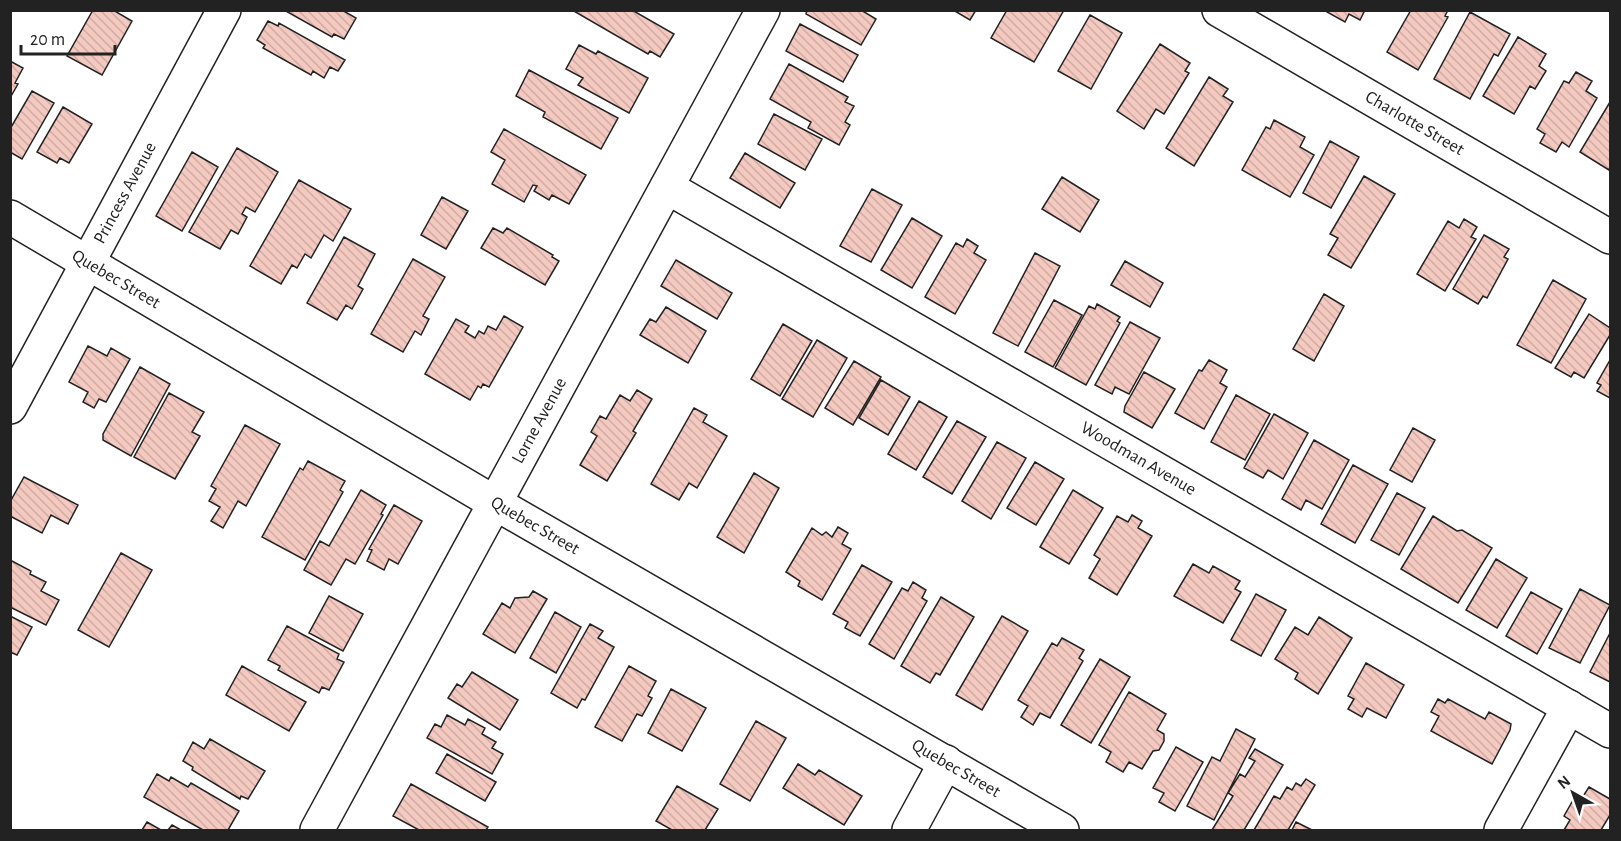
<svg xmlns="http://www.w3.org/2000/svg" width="1621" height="841" viewBox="0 0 1621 841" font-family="'Alegreya Sans',sans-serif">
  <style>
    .building { fill: url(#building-back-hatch); stroke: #222; stroke-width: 1.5 }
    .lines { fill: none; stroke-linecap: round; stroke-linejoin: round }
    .minor-casing { stroke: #222; stroke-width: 36 }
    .minor { stroke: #fff; stroke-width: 33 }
    .labels { text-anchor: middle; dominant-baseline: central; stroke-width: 4.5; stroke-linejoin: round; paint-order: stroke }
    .street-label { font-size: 18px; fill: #222; stroke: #fff }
  </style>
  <defs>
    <pattern id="building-back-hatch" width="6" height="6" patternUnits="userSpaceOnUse" patternTransform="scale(1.5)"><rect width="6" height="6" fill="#f3c9c0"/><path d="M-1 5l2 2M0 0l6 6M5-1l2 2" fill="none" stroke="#d0aca5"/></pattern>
  </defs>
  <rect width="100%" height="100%" fill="#fff"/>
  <path class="building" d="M 93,10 L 113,10 L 132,21 L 102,75 L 67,56 Z
    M 284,10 L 342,10 L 356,18 L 344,39 L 334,34 L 332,37 Z
    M 572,10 L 632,10 L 674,34 L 660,57 L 650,51 L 648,54 Z
    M 807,10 L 861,10 L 876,19 L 861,45 L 806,14 Z
    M 953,10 L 976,10 L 970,20 Z
    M 1007,10 L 1064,10 L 1034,62 L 991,38 Z
    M 1328,10 L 1365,10 L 1360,20 L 1349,14 L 1345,22 L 1327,12 Z
    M 1411,10 L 1448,10 L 1445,16 L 1448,17 L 1418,70 L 1387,52 Z
    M 1470,12 L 1510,34 L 1498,56 L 1494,54 L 1470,99 L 1434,79 Z
    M 1090,15 L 1122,33 L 1091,89 L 1058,71 Z
    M 268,21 L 278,26 L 279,23 L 345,60 L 338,71 L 330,67 L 324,78 L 313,71 L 311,75 L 263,48 L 265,45 L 257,40 Z
    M 800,24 L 858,55 L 843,82 L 786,51 Z
    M 1518,37 L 1546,54 L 1539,66 L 1546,71 L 1535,89 L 1530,86 L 1514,114 L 1483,96 Z
    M 1160,44 L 1190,63 L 1185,71 L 1189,73 L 1164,114 L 1156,109 L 1144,129 L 1117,111 Z
    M 579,45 L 596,54 L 598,51 L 648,78 L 629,113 L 578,85 L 583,78 L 566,69 Z
    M 10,61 L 23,68 L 15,83 L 18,84 L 10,98 Z
    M 789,64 L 848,97 L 845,102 L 854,106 L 845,122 L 850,125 L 839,145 L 808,128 L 811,122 L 770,99 Z
    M 529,70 L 618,118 L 601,149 L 543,117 L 545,112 L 516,96 Z
    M 1576,72 L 1592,81 L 1586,91 L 1597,98 L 1569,147 L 1562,142 L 1556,152 L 1540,143 L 1545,134 L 1537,129 L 1564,81 L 1569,83 Z
    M 1209,77 L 1228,89 L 1223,96 L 1233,102 L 1194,166 L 1166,148 Z
    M 32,91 L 54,103 L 22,159 L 10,152 L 10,129 Z
    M 1610,102 L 1610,167 L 1609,170 L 1580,152 Z
    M 63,107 L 92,124 L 69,163 L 60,158 L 57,163 L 37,152 Z
    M 774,114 L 822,139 L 805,170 L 758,144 Z
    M 1274,120 L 1305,137 L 1300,147 L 1314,155 L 1290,197 L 1242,170 L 1266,127 L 1270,129 Z
    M 504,129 L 586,175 L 569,204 L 552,195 L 549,200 L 534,191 L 537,186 L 533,185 L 524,202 L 492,184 L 505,160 L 491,152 Z
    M 1330,141 L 1359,157 L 1331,208 L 1303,193 Z
    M 237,148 L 278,172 L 255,212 L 246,207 L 242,214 L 247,217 L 238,234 L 231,230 L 220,249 L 189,232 Z
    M 192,152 L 218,167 L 182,231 L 156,216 Z
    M 745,153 L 795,183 L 780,208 L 730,178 Z
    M 1364,176 L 1395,194 L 1351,268 L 1328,255 L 1338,238 L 1330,234 Z
    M 1062,177 L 1099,200 L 1080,232 L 1042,209 Z
    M 299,180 L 351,209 L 333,241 L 324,235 L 311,258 L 305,254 L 297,268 L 292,265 L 281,284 L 250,266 Z
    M 872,189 L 902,205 L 871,262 L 840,246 Z
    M 442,197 L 468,211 L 446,249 L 421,235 Z
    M 912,218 L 942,236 L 912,288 L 881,270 Z
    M 1464,219 L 1477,227 L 1471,237 L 1476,239 L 1445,291 L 1417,274 L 1448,221 L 1459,228 Z
    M 493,228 L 503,233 L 507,228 L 553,255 L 552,257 L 559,261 L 545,285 L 481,248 Z
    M 1484,235 L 1509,249 L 1504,257 L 1508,259 L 1487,298 L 1483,296 L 1478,304 L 1453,289 Z
    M 344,237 L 375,254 L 358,286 L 363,289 L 352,309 L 346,305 L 337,320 L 307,303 Z
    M 967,239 L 978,246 L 974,253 L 986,260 L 955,314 L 925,297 L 956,243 L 963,247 Z
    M 1035,253 L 1060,266 L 1018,346 L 993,333 Z
    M 413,259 L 445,277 L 423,316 L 429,319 L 421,335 L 415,331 L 403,352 L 371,334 Z
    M 676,260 L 732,293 L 717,319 L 661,286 Z
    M 1125,261 L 1163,283 L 1150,307 L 1111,285 Z
    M 1553,280 L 1586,299 L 1551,363 L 1517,345 Z
    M 1324,294 L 1344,306 L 1314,361 L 1293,349 Z
    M 1054,300 L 1082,315 L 1053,367 L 1025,352 Z
    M 1097,304 L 1120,317 L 1117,321 L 1120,323 L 1086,385 L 1055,368 L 1089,306 L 1095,309 Z
    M 666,307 L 706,331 L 688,363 L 640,335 L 650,319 L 656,322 Z
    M 1589,314 L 1610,328 L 1610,335 L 1584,378 L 1574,372 L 1571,377 L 1555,368 Z
    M 504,316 L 523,327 L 489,387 L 483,384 L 481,388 L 478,386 L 470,400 L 425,374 L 456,319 L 469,326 L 465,332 L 475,338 L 479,331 L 484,334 L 488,326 L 496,330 Z
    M 1130,322 L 1160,338 L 1129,394 L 1115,387 L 1112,394 L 1095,385 Z
    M 783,324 L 812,341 L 780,396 L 751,379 Z
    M 817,340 L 847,358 L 813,417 L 782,399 Z
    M 88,346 L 107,356 L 111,348 L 130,359 L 106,402 L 99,399 L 94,408 L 83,402 L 88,392 L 69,382 Z
    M 1209,360 L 1227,370 L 1220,383 L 1227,387 L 1204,429 L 1175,413 L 1199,370 L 1202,371 Z
    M 1610,360 L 1610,398 L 1597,391 L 1601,385 L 1597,383 Z
    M 854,361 L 881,377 L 853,425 L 825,408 Z
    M 140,367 L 170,384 L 131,456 L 103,440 L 103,434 Z
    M 1144,372 L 1175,389 L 1152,428 L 1124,412 L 1125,406 Z
    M 881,380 L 910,397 L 888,435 L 859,418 Z
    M 637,390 L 652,399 L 633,431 L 636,433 L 607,481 L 580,465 L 597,436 L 591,432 L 600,416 L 606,419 L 620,395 L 630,401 Z
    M 169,393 L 204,412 L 192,432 L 200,436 L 175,479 L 134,457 Z
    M 1236,395 L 1270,414 L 1245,460 L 1211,442 Z
    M 919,401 L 947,417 L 916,470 L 888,454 Z
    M 694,408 L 707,415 L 703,422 L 727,436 L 697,488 L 689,483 L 679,500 L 651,484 Z
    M 1274,414 L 1308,433 L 1283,479 L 1268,470 L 1263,478 L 1244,468 Z
    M 957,421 L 986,437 L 952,494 L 923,477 Z
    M 245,425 L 280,444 L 246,506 L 238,501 L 223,528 L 211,521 L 220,507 L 209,501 L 216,489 L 211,486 Z
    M 1413,428 L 1435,440 L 1412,482 L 1390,470 Z
    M 1314,440 L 1349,460 L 1322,509 L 1306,500 L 1301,510 L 1282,499 Z
    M 997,442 L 1026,458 L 991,519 L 962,501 Z
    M 308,461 L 345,481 L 340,490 L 343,492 L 305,560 L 262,537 L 300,468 L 303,470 Z
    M 1035,462 L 1064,479 L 1036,525 L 1007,508 Z
    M 1353,465 L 1388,484 L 1355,543 L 1321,524 Z
    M 754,473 L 779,488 L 744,553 L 717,537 Z
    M 24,477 L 78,505 L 68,524 L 51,515 L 42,533 L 10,516 L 10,502 Z
    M 361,490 L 386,505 L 381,514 L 383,515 L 355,564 L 346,559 L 331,585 L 304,570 L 320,541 L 329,546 Z
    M 1073,490 L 1103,508 L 1069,564 L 1040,547 Z
    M 1397,493 L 1425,508 L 1399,555 L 1371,540 Z
    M 394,505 L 422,521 L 398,564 L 389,559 L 384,570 L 367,561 L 372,550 L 369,549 Z
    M 1132,515 L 1142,521 L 1138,528 L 1152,536 L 1117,595 L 1089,578 L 1100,559 L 1094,555 L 1117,516 L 1128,522 Z
    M 1433,516 L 1457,531 L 1462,530 L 1492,548 L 1458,603 L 1401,569 Z
    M 838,527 L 848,533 L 842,544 L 851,549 L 822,600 L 798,586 L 800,581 L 786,572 L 812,528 L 822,535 L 826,532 L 832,537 Z
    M 121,553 L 152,570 L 109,647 L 78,630 Z
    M 1496,559 L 1527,578 L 1497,628 L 1466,610 Z
    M 10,560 L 31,571 L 30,574 L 46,582 L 41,591 L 59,600 L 46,625 L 10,607 Z
    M 1193,564 L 1209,573 L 1213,566 L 1240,581 L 1235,589 L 1241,592 L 1223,623 L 1174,596 Z
    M 862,565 L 892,582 L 860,636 L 845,628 L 848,622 L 833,614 Z
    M 913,582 L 926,590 L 922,598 L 927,601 L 894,659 L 869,644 L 902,588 L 908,591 Z
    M 1580,589 L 1610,605 L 1580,663 L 1549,648 Z
    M 533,591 L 547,599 L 515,653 L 483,634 L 502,603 L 510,608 L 515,598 L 529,597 Z
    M 1531,592 L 1562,609 L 1537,654 L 1506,636 Z
    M 1256,594 L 1286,610 L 1261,656 L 1231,640 Z
    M 329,596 L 363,614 L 343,651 L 309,633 Z
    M 941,597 L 974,617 L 940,675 L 936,673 L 930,683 L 901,666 Z
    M 555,612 L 581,627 L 556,673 L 530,658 Z
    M 10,616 L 32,627 L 17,655 L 10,652 Z
    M 1002,616 L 1028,631 L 982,710 L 956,695 Z
    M 1319,617 L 1352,638 L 1318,694 L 1295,679 L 1298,673 L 1275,659 L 1295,627 L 1308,635 Z
    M 590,624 L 603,631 L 598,638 L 614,647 L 585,700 L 582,699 L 577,708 L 551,693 Z
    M 287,626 L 339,654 L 337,659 L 344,662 L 329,690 L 322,687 L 319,693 L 278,670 L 280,666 L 268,660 Z
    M 1610,633 L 1610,682 L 1590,672 Z
    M 1062,638 L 1084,650 L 1079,658 L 1083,661 L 1050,718 L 1040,713 L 1033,725 L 1021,717 L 1028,706 L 1018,700 L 1052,643 L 1057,646 Z
    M 1100,659 L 1130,677 L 1091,743 L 1061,725 Z
    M 1366,663 L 1404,685 L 1386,718 L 1367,708 L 1362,717 L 1348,709 L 1354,699 L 1348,696 Z
    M 242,666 L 306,702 L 289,731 L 226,695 Z
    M 629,666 L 656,681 L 648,696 L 652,698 L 642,716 L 637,714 L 622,741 L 595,727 Z
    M 472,672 L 518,700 L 500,730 L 448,698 L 457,684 L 462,687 Z
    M 671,689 L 706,708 L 682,751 L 648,733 Z
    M 1129,692 L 1166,714 L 1157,730 L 1164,734 L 1164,741 L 1159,750 L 1153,751 L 1142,769 L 1129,762 L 1123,772 L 1106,762 L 1111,752 L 1099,745 Z
    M 1438,699 L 1445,703 L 1448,699 L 1485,719 L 1489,712 L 1511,724 L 1510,730 L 1492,764 L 1431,731 L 1439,716 L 1431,712 Z
    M 447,715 L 465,725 L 468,719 L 485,728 L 482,734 L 496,742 L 492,748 L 503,754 L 492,774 L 427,738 L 435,724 L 441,727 Z
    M 756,721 L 786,738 L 750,801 L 720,784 Z
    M 1236,729 L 1255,739 L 1214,820 L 1187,806 L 1212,757 L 1220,761 Z
    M 210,739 L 265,771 L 248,799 L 241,796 L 240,799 L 192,770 L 193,767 L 183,761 L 193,742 L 204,749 Z
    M 1176,747 L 1203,762 L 1175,811 L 1159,802 L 1164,793 L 1153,788 Z
    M 1255,749 L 1283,765 L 1244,830 L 1212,830 L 1233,796 L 1228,793 L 1240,774 L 1245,777 L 1255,761 L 1249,758 Z
    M 447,754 L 496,782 L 485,801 L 436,773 Z
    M 798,764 L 815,775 L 819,770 L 862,796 L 844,825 L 783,788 Z
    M 157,774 L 169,781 L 171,777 L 188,787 L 191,783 L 239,811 L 228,830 L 203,830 L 144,797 Z
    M 1306,779 L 1315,785 L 1288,830 L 1254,830 L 1274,796 L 1280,799 L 1287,787 L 1292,790 L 1296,783 L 1301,786 Z
    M 411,784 L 488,827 L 486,830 L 419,830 L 393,816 Z
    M 677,786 L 718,809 L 705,830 L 672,830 L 656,821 Z
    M 1589,787 L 1610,799 L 1610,815 L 1601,830 L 1564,830 L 1570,820 L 1564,816 L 1576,795 L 1582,798 Z
    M 147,822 L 161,830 L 142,830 Z
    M 1296,822 L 1312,830 L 1292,830 Z
    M 172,825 L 181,830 L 168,830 Z"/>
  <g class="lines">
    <defs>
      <g id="minor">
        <path id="s1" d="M 1219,10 L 1610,237"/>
        <path id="s2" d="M 667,187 L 1610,731"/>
        <path id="s3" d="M 10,217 L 495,503 L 1062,830"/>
        <path id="s4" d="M 10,407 L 224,10"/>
        <path id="s5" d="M 317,830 L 763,10"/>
        <path d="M 909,830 L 946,762"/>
        <path d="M 1501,830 L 1569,707"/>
      </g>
    </defs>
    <use href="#minor" class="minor-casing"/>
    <use href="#minor" class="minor"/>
  </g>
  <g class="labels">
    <g class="street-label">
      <text stroke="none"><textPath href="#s1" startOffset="226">Charlotte Street</textPath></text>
      <text stroke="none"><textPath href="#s4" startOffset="243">Princess Avenue</textPath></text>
      <text stroke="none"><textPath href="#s3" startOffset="123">Quebec Street</textPath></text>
      <text stroke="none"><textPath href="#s5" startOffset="466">Lorne Avenue</textPath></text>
      <text stroke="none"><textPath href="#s2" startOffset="544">Woodman Avenue</textPath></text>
      <text stroke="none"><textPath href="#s3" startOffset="609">Quebec Street</textPath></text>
      <text stroke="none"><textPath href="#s3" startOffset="1095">Quebec Street</textPath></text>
    </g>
  </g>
  <rect width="1621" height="841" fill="none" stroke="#222222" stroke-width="24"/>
  <g transform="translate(1573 793) rotate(320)" stroke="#ffffff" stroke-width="4.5" paint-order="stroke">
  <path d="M0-4.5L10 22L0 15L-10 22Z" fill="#222222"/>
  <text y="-9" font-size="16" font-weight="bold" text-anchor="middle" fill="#222222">N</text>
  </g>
  <path d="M21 45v9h94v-9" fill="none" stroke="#222222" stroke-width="3"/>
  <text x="30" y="45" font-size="18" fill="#222222" stroke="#ffffff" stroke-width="4.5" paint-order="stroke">20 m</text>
</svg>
